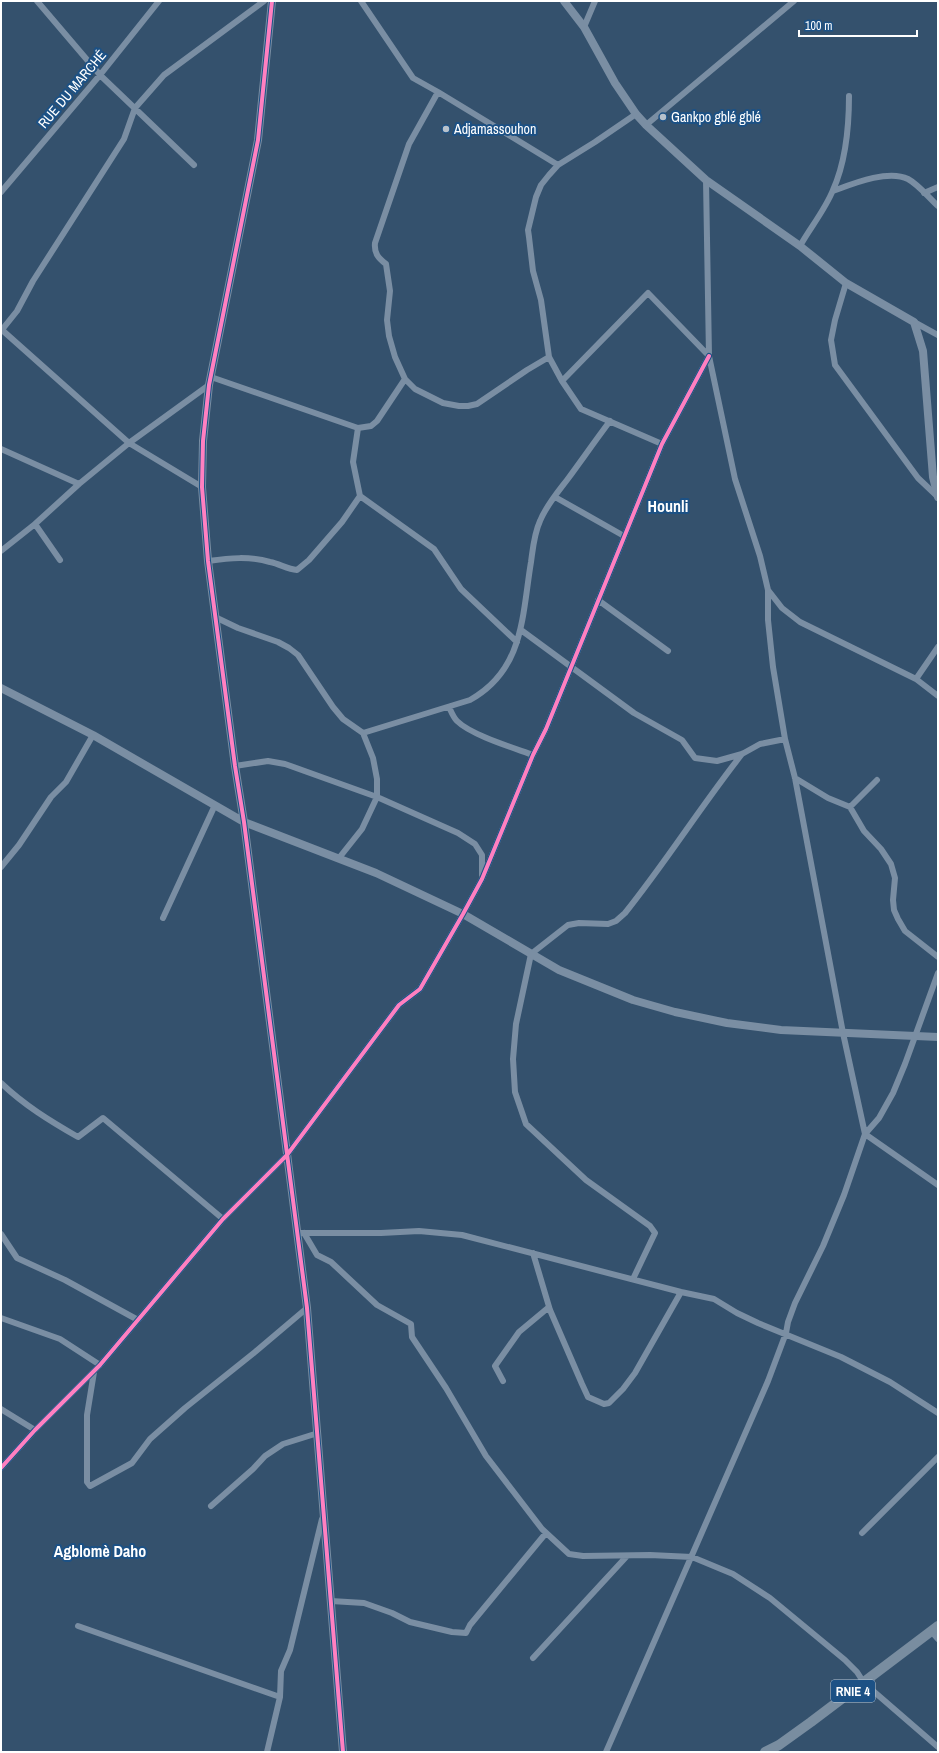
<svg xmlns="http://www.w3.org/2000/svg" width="939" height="1753" viewBox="0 0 939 1753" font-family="'Archivo Narrow',sans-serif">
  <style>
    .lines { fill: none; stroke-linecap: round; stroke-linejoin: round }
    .minor { stroke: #7a8ea3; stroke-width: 6 }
    .tertiary { stroke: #7a8ea3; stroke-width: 8 }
    .primary { stroke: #798da0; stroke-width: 10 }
    .cycleway-casing { stroke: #1c5185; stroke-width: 6 }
    .cycleway { stroke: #ff80c0; stroke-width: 4 }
    .poi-dot { fill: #b8c2cc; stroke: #1c5185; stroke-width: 1.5 }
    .labels { text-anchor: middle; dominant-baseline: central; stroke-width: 4; stroke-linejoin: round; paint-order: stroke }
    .shield { fill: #1c5185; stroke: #bbcbda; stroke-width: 1 }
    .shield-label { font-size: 13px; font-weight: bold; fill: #fff }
    .street-label { font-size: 14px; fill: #fff; stroke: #1c5185 }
    .poi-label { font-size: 14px; fill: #fff; stroke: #1c5185; text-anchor: start }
    .quarter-label { font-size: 16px; font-weight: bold; fill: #fff; stroke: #1c5185 }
  </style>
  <rect width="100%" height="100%" fill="#34516d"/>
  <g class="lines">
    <path class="minor" d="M 37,1 L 100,75 L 194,165
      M 361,1 L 413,78 L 438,92 L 558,165
      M 584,27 L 595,1
      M 438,92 L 409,144 L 375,243 C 374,253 378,258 386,264 L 390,291 L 387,320 L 389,336 L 395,357 L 405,379 L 415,389 L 443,403 L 459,406 L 468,406 L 477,404 L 527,370 L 549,357
      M 636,114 L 595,142 L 558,165 L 549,175 L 541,185 L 536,197 L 528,230 L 529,237 L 533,271 L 541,300 L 549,357 L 562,381 L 581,409 L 662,444
      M 646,125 L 794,1
      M 706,180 L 709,356 L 735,479 L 760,556 L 768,590 L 768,620 L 773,667 L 785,739 L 795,778 L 843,1033 L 865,1134 L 938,1185
      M 833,191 C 852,184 888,169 908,179 C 919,185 929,198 938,206
      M 1,192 L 100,75 L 159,1
      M 924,193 L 938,187
      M 800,246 C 810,228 825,210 833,190 C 846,161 849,128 849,96
      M 846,283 L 835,320 L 831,340 L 835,365 L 918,478 L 937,496
      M 914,322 L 938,335
      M 1,329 L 129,443 L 202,487
      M 1,331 L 17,311 L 33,281 L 124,139 L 135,108 L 164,75 L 264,1
      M 211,377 L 358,428
      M 405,379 L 377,421 L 371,426 L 358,428 L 353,462 L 360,496 L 434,549 L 461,589 L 517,642
      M 562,381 L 648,293 L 709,356
      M 1,449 L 79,484
      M 555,497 L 624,536
      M 35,524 L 60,560
      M 1,551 L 35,524 L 79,484 L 129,443 L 209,385
      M 208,561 C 230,558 249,556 270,562 C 280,564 287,569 297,570 L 309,560 L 342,522 L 360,496
      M 768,590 L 782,608 L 800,622 L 916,679 L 938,696
      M 598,600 L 668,651
      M 215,617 L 238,628 L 278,642 L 289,648 L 298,655 L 333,707 L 343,719 L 363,733 L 373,758 L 377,779 L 377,797 L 362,829 L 339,858
      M 521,630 L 634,713 L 682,740 L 695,758 L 717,761 L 742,754 L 760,744 L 785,739
      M 916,679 L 938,647
      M 449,707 C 451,711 453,717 457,721 C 471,735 514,748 533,755
      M 363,733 L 470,700 C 524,670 522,616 531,562 C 533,548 534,534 540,521 C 546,506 557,493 567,480 C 581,461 595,441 610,421
      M 235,766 L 268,761 L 285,764 L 377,797 L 458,833 L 475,844 L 482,855 L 482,875
      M 795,778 L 828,798 L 850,807 L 864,831 L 881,849 L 891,864 L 895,878 L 893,900 L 894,910 L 898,919 L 905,931 L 938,957
      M 850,807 L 877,780
      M 1,867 L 19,845 L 51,797 L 66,782 L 93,735
      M 163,918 L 215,805
      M 1,1083 C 24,1105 50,1121 78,1137 L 103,1118 L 223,1219
      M 301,1233 L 381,1233 L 419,1231 L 462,1235 L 681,1292 L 714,1299 L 737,1313 L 758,1323 L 841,1357 L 890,1382 L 938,1413
      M 304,1233 L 317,1255 L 331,1262 L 377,1305 L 411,1324 L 412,1337 L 446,1388 L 486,1456 L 542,1529 L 569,1554 L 583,1556 L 650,1555 L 692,1557 L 733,1574 L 770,1598 L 845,1660 L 857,1672 L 864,1683 L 938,1747
      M 1,1234 L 17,1258 L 65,1280 L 138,1320
      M 533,1253 L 550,1310 L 582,1384 L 588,1397 L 604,1404 L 609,1403 L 623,1389 L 635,1373 L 681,1292
      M 633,1279 L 655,1233 L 650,1226 L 586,1180 L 526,1124 L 515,1092 L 513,1059 L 516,1024 L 531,954 L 568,925 L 579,923 L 608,924 L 616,921 L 625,913 C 666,862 701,806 742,754
      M 1,1318 L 60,1339 L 100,1365
      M 94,1372 L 87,1415 L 87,1482 L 90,1486 L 132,1463 L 150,1439 L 185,1408 L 255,1352 L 307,1308
      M 503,1381 L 495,1366 L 519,1332 L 549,1307
      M 1,1409 L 35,1430
      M 1,1468 L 35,1430 L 100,1365 L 223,1219 L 287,1155 L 399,1005 L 420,989 L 463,914 L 482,879 L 533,755 L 546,729 L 662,444 L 709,356
      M 211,1506 L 253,1469 L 265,1456 L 283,1444 L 318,1433
      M 862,1533 L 938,1457
      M 331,1601 L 364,1603 L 392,1613 L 410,1622 L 452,1632 L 466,1633 L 470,1625 L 546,1533
      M 78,1626 L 280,1697
      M 931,1631 L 938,1639
      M 533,1658 L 627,1556
      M 267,1752 L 280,1697 L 281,1671 L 290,1650 L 322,1519
      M 606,1752 L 768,1381 L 786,1333 L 788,1322 L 795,1303 L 823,1246 L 844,1195 L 865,1134 L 879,1118 L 893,1093 L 905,1064 L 938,973"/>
    <path class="tertiary" d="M 272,1 L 258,140 L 209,385 L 203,441 L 202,487 L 208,561 L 235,766 L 244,822 L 307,1308 L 343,1752
      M 564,1 L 584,27 L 615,83 L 636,114 L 646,125 L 706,180 L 800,246 L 846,283 L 914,322 L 923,351 L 933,477 L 938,497
      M 1,688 L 93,735 L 244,822 L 376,873 L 463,914 L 559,970 L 633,1000 L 675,1012 L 727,1023 L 781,1030 L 938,1037"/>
    <path class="primary" d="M 765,1752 L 779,1745 L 811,1722 L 938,1626"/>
    <defs>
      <path id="cycleway" d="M 272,1 L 258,140 L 209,385 L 203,441 L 202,487 L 208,561 L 235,766 L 244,822 L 307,1308 L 343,1752
        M 1,1468 L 35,1430 L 100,1365 L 223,1219 L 287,1155 L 399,1005 L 420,989 L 463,914 L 482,879 L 533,755 L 546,729 L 662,444 L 709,356"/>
    </defs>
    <use href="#cycleway" class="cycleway-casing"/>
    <use href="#cycleway" class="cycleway"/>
  </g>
  <g class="poi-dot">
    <circle cx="663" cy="117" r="4"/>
    <circle cx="446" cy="129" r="4"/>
  </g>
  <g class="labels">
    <rect class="shield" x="831" y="1680" width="44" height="22" rx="3"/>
    <g class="shield-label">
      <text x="853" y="1691">RNIE 4</text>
    </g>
    <g class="street-label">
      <text transform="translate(72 89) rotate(-50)">RUE DU MARCHÉ</text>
    </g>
    <g class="poi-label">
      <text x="671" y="117">Gankpo gblé gblé</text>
      <text x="454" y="129">Adjamassouhon</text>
    </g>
    <g class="quarter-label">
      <text x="668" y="506">Hounli</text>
      <text x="100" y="1551">Agblomè Daho</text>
    </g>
  </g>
  <rect width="939" height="1753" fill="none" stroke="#ffffff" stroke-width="4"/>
  <path d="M799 30v6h118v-6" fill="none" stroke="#ffffff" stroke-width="2"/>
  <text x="805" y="30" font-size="12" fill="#ffffff" stroke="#1c5185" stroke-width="3" paint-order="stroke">100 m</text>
</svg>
